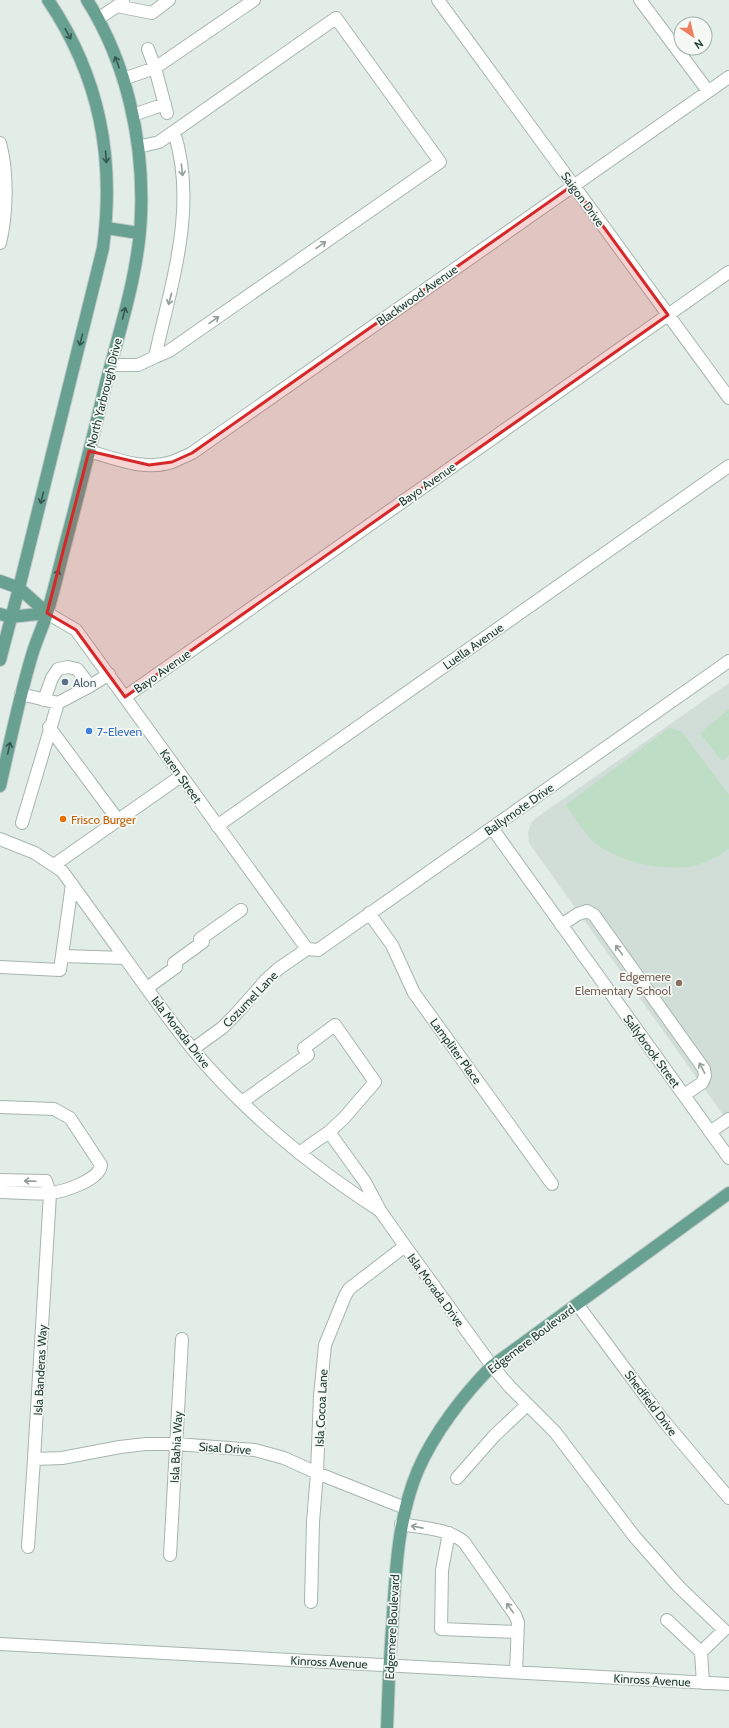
<svg xmlns="http://www.w3.org/2000/svg" width="729" height="1728" viewBox="0 0 729 1728" font-family="Cabin,sans-serif">
  <style>
    .built { fill: #d1ddd7 }
    .green { fill: #bdddc4 }
    .lines { fill: none; stroke-linecap: round; stroke-linejoin: round }
    .minor-casing { stroke: #a6b5af; stroke-width: 14 }
    .major-casing { stroke: #c1c9c7; stroke-width: 14 }
    .minor { stroke: #fff; stroke-width: 12 }
    .major { stroke: #69a191; stroke-width: 12 }
    .oneway { stroke: #34574d }
    .oneway2 { stroke: #919e9a }
    .marked { fill: #d62828; fill-opacity: 0.2; stroke: #d62828; stroke-width: 3; stroke-linejoin: round }
    .service-dot { fill: #5c6f8a; stroke: #f4f9f6; stroke-width: 1.5 }
    .shop-dot { fill: #3f7fe0; stroke: #f4f9f6; stroke-width: 1.5 }
    .food-dot { fill: #e8710a; stroke: #f4f9f6; stroke-width: 1.5 }
    .education-dot { fill: #8d6e63; stroke: #f4f9f6; stroke-width: 1.5 }
    .labels { text-anchor: middle; dominant-baseline: central; stroke-width: 3.5; stroke-linejoin: round; paint-order: stroke }
    .street-label { font-size: 12px; fill: #233e36; stroke: #f4f9f6 }
    .service-label { font-size: 12px; fill: #4e5e75; stroke: #f4f9f6; text-anchor: start }
    .shop-label { font-size: 12px; fill: #366cbe; stroke: #f4f9f6; text-anchor: start }
    .food-label { font-size: 12px; fill: #c56008; stroke: #f4f9f6; text-anchor: start }
    .education-label { font-size: 12px; fill: #785e54; stroke: #f4f9f6; text-anchor: end }
  </style>
  <rect width="100%" height="100%" fill="#e3ede8"/>
  <path class="built" d="M 729,683 L 729,1123 L 529,843 L 528,832 L 531,823 L 536,818 Z"/>
  <path class="green" d="M 729,709 L 729,755 L 722,761 L 700,733 Z
    M 669,728 L 681,731 L 729,795 L 729,849 C 718,856 707,863 693,866 C 664,872 617,862 594,842 C 583,832 575,817 566,805 Z"/>
  <g class="lines">
    <defs>
      <path id="minor" d="M 438,0 L 729,398
        M 640,0 L 708,91
        M 117,6 L 152,13 L 169,0
        M 98,19 L 123,2
        M 148,49 L 155,68 L 167,113
        M 123,79 L 155,68 L 254,0
        M 133,115 L 165,104
        M 0,143 C 8,172 7,214 0,243
        M 138,147 L 159,142 L 336,18 L 440,162 L 169,351 L 155,357 C 171,284 198,207 174,132
        M 111,365 L 138,365 L 155,357
        M 89,451 C 116,459 145,471 172,462 C 179,459 186,456 192,453 L 729,77
        M 47,613 L 76,630 L 307,949
        M 21,694 L 58,703 L 90,686 L 109,674
        M 125,697 L 729,272
        M 44,700 L 52,678 L 58,669 L 68,667 L 77,669 L 90,686
        M 49,727 L 118,820
        M 22,823 L 58,703
        M 217,826 L 729,466
        M 492,828 L 729,1158
        M 0,839 L 35,853 L 62,871 C 90,909 117,947 145,986 C 165,1013 185,1042 208,1067 C 258,1123 317,1170 379,1210
        M 54,865 L 181,776
        M 369,913 L 392,945 L 414,993 L 552,1184
        M 561,925 L 578,914 L 587,911 L 594,915 L 704,1069 L 705,1076 L 702,1083 L 684,1095
        M 307,949 L 318,950 L 729,661
        M 62,956 L 125,958
        M 0,967 L 60,970 L 72,884
        M 147,988 L 176,967 L 174,963 L 203,942 L 200,939 L 241,910
        M 193,1049 L 222,1028 L 236,1014 L 265,981 L 278,969 L 307,949
        M 242,1102 L 308,1055 L 304,1048 L 335,1025 L 375,1082 L 344,1118 L 329,1132 L 299,1153
        M 0,1107 L 54,1109 L 70,1118 L 101,1165 C 100,1180 63,1192 50,1193 C 34,1195 16,1192 0,1192
        M 329,1132 L 365,1182 L 381,1212 L 405,1246 L 492,1366 L 510,1387 L 555,1432 L 634,1536 L 679,1587 L 724,1630 L 701,1652 L 703,1683
        M 710,1132 L 729,1119
        M 0,1180 L 46,1181 L 50,1194 L 34,1459 L 28,1547
        M 577,1304 L 663,1420 L 729,1498
        M 34,1459 L 62,1458 L 120,1447 L 146,1444 L 176,1444 L 255,1450 L 284,1458 L 317,1473 L 405,1508
        M 457,1478 L 495,1435 L 527,1405
        M 401,1524 C 422,1528 447,1528 464,1542 L 515,1615 L 518,1622 L 516,1672
        M 449,1533 L 442,1570 L 441,1629 L 517,1632
        M 170,1555 L 182,1339
        M 311,1602 L 313,1522 L 317,1473 L 320,1396 L 325,1345 L 345,1296 L 349,1289 L 405,1246
        M 667,1620 L 701,1652
        M 0,1644 L 729,1684"/>
      <path id="major" d="M 106,228 L 139,233
        M 0,581 L 19,588 L 47,613
        M 0,614 L 11,617 L 47,613
        M 0,660 L 19,588 L 103,248 C 115,158 100,77 48,0
        M 0,786 C 10,743 19,698 32,655 C 36,641 43,627 47,613 C 55,588 60,563 67,538 C 80,488 93,437 105,387 C 119,331 139,273 141,215 C 144,142 127,63 87,0
        M 387,1728 C 388,1689 390,1651 393,1613 C 396,1564 399,1515 418,1470 C 434,1433 464,1394 492,1366 L 729,1193"/>
    </defs>
    <use href="#minor" class="minor-casing"/>
    <use href="#major" class="major-casing"/>
    <use href="#minor" class="minor"/>
    <use href="#major" class="major"/>
  </g>
  <defs><path id="oneway-shaft" d="M-6 0H5M1.5-3L5.5 0L1.5 3" fill="none" stroke-width="1.6" stroke-linecap="round" stroke-linejoin="round"/></defs>
  <g class="oneway">
    <use href="#oneway-shaft" transform="translate(68 34) rotate(62)"/>
    <use href="#oneway-shaft" transform="translate(117 62) rotate(-110)"/>
    <use href="#oneway-shaft" transform="translate(106 157) rotate(85)"/>
    <use href="#oneway-shaft" transform="translate(124 313) rotate(-76)"/>
    <use href="#oneway-shaft" transform="translate(81 340) rotate(104)"/>
    <use href="#oneway-shaft" transform="translate(42 498) rotate(104)"/>
    <use href="#oneway-shaft" transform="translate(57 575) rotate(-75)"/>
    <use href="#oneway-shaft" transform="translate(9 748) rotate(-77)"/>
  </g>
  <g class="oneway2">
    <use href="#oneway-shaft" transform="translate(182 170) rotate(84)"/>
    <use href="#oneway-shaft" transform="translate(321 245) rotate(-35)"/>
    <use href="#oneway-shaft" transform="translate(170 299) rotate(105)"/>
    <use href="#oneway-shaft" transform="translate(214 320) rotate(-35)"/>
    <use href="#oneway-shaft" transform="translate(619 950) rotate(-126)"/>
    <use href="#oneway-shaft" transform="translate(702 1068) rotate(-118)"/>
    <use href="#oneway-shaft" transform="translate(30 1181) rotate(-178)"/>
    <use href="#oneway-shaft" transform="translate(417 1527) rotate(-169)"/>
    <use href="#oneway-shaft" transform="translate(510 1608) rotate(-125)"/>
  </g>
  <path class="marked" d="M 573,185 L 668,315 L 125,697 L 76,630 L 47,613 L 89,451 L 149,465 L 172,462 L 192,453 Z"/>
  <circle class="service-dot" cx="65" cy="682" r="4"/>
  <circle class="shop-dot" cx="89" cy="731" r="4"/>
  <circle class="food-dot" cx="63" cy="819" r="4"/>
  <circle class="education-dot" cx="679" cy="983" r="4"/>
  <g class="labels">
    <g class="street-label">
      <text transform="translate(583 199) rotate(54)">Saigon Drive</text>
      <text transform="translate(417 295) rotate(-35)">Blackwood Avenue</text>
      <text transform="translate(104 393) rotate(-76)">North Yarbrough Drive</text>
      <text transform="translate(427 484) rotate(-35)">Bayo Avenue</text>
      <text transform="translate(473 646) rotate(-35)">Luella Avenue</text>
      <text transform="translate(162 671) rotate(-35)">Bayo Avenue</text>
      <text transform="translate(181 776) rotate(55)">Karen Street</text>
      <text transform="translate(519 809) rotate(-35)">Ballymote Drive</text>
      <text transform="translate(250 999) rotate(-46)">Cozumel Lane</text>
      <text transform="translate(181 1032) rotate(52)">Isla Morada Drive</text>
      <text transform="translate(456 1051) rotate(54)">Lampliter Place</text>
      <text transform="translate(652 1051) rotate(54)">Sallybrook Street</text>
      <text transform="translate(436 1290) rotate(54)">Isla Morada Drive</text>
      <text transform="translate(531 1339) rotate(-37)">Edgemere Boulevard</text>
      <text transform="translate(40 1370) rotate(-87)">Isla Banderas Way</text>
      <text transform="translate(651 1403) rotate(53)">Shedfield Drive</text>
      <text transform="translate(321 1408) rotate(-87)">Isla Cocoa Lane</text>
      <text transform="translate(176 1447) rotate(-87)">Isla Bahia Way</text>
      <text transform="translate(225 1448) rotate(4)">Sisal Drive</text>
      <text transform="translate(392 1627) rotate(-87)">Edgemere Boulevard</text>
      <text transform="translate(329 1662) rotate(3)">Kinross Avenue</text>
      <text transform="translate(652 1680) rotate(3)">Kinross Avenue</text>
    </g>
    <g class="service-label">
      <text x="73" y="682">Alon</text>
    </g>
    <g class="shop-label">
      <text x="97" y="731">7-Eleven</text>
    </g>
    <g class="food-label">
      <text x="71" y="819">Frisco Burger</text>
    </g>
    <g class="education-label">
      <text x="671" y="976">Edgemere<tspan x="671" dy="14">Elementary School</tspan></text>
    </g>
  </g>
  <g transform="translate(693 36) rotate(145)"><circle r="19" fill="#f4f9f6" stroke="#a0aea9"/>
  <path d="M0-3L7 15L0 10L-7 15Z" fill="#ef7e5f"/>
  <text y="-6" font-size="11" font-weight="bold" text-anchor="middle" fill="#233e36">N</text>
  </g>
</svg>
